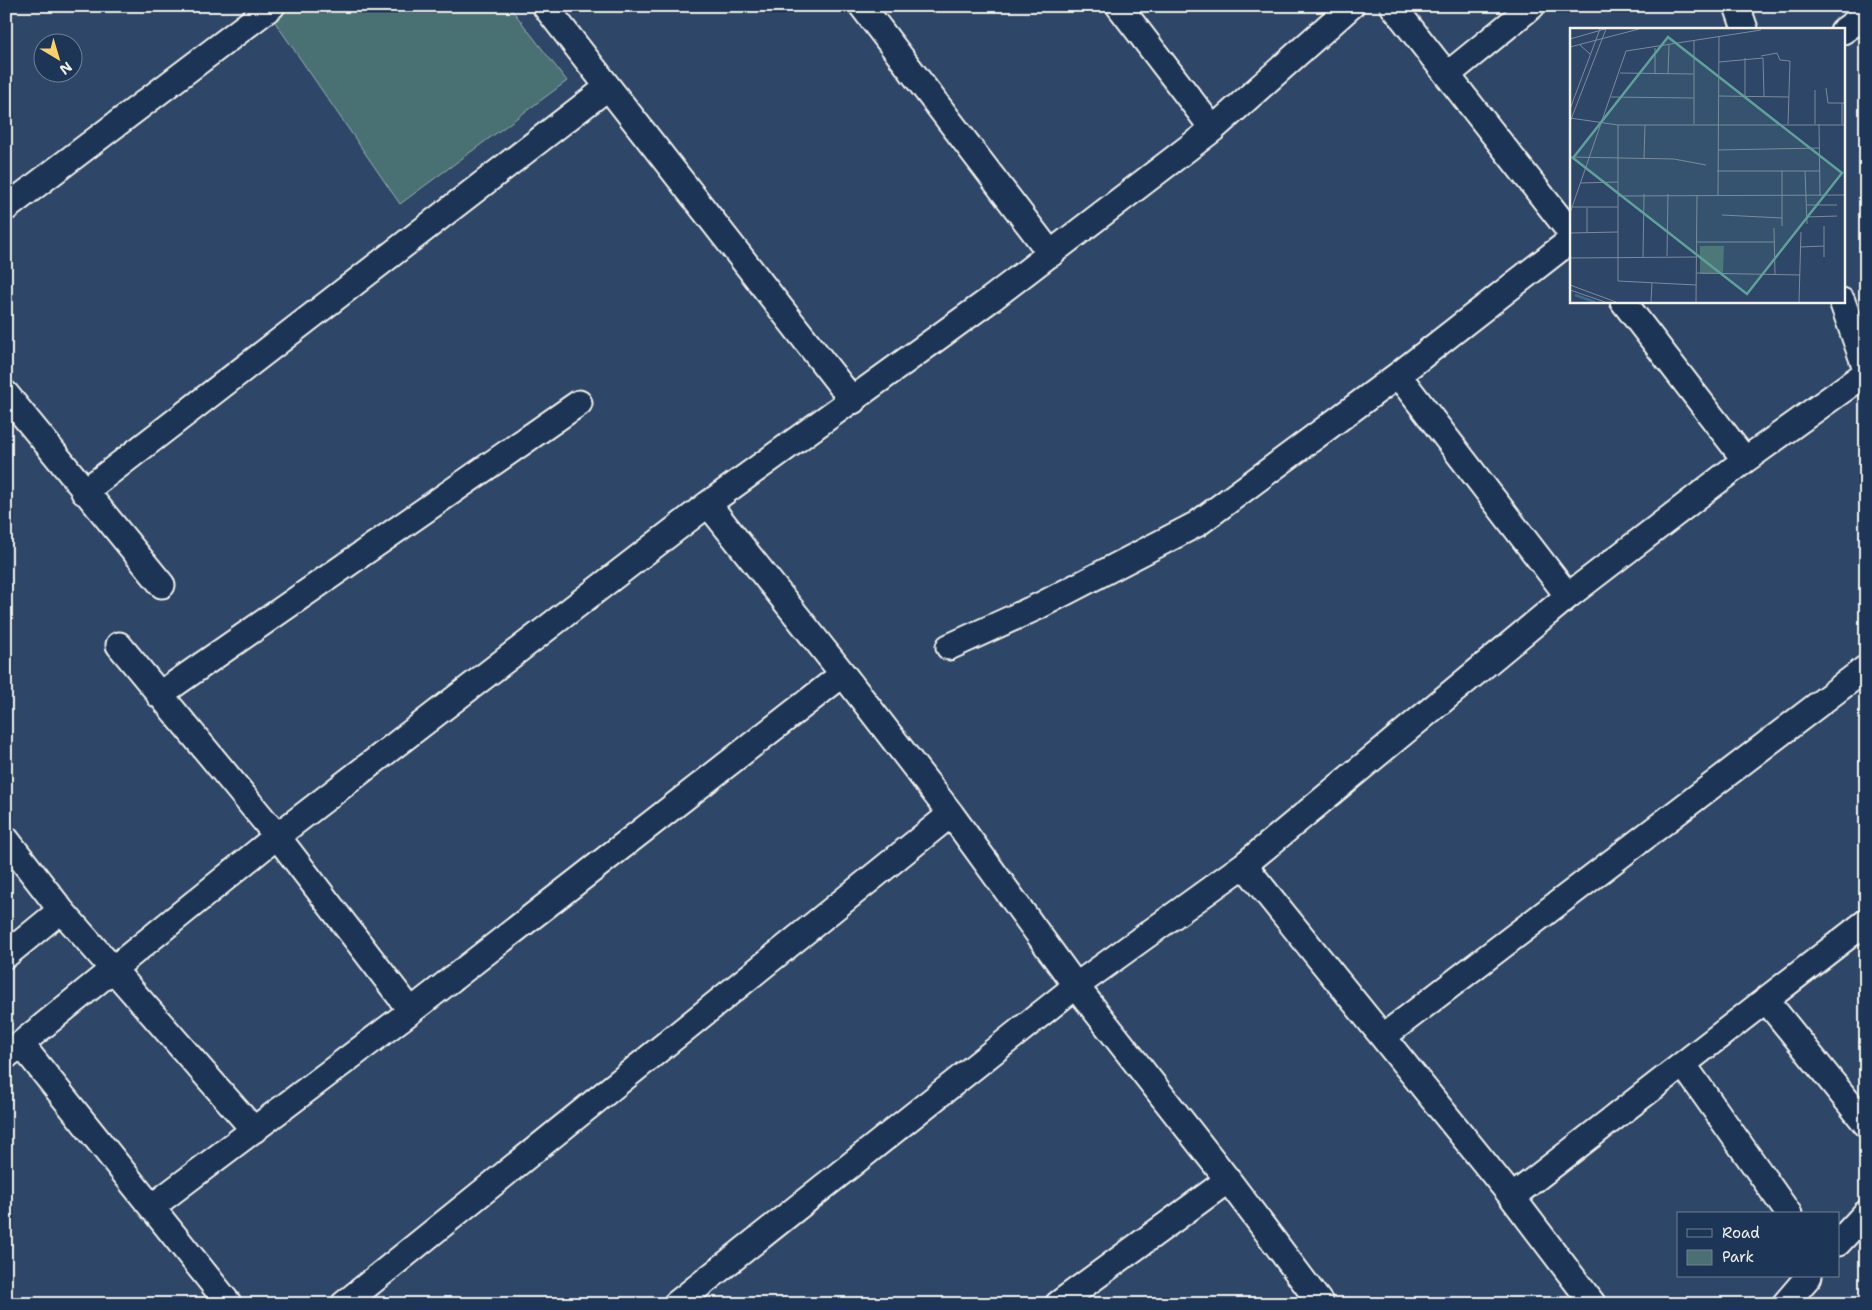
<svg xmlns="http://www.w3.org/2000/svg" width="1872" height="1310" viewBox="0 0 1872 1310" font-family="'Shantell Sans',sans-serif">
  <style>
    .green { fill: #4a7073; stroke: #9fb0ae }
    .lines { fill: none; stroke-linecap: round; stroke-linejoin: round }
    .minor-casing { stroke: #f4f1e8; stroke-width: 29 }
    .minor { stroke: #1d3557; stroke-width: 25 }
    .inset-river { fill: none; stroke: #416c87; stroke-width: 2.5 }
    .inset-road { fill: none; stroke: #7d8a9b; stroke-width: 1 }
    .view { fill: #5fa199; fill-opacity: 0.15; stroke: #5fa199; stroke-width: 2.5 }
    .inset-edge { fill: none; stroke: #f4f1e8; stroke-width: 2.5 }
  </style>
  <rect width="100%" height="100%" fill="#2e4668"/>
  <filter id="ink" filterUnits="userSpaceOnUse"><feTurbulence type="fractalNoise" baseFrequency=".02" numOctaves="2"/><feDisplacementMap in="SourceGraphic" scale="10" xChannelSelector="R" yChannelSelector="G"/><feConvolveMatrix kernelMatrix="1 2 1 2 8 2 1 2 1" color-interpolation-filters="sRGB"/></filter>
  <g filter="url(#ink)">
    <path class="green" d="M 264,6 L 509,6 L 567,81 L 400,204 Z"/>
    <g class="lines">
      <defs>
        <path id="minor" d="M 545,6 L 853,401
          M 862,6 L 1051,254
          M 1119,6 L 1213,129
          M 1393,6 L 1571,233
          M 1737,6 L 1745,29
          M 1843,31 L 1866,15
          M 1447,75 L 1532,6
          M 6,208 L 272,6
          M 1623,301 L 1745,460
          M 1842,301 L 1866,369
          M 1398,375 L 1568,596
          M 6,394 L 162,585
          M 84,492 L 608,87
          M 708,504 L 843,674 L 951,814 L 1076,986 L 1228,1180 L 1321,1304
          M 119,645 L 277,836 L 411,1011
          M 949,647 L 1039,606 L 1197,524 L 1398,375 L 1571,240
          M 159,695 L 579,403
          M 6,839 L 61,910 L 254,1130
          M 1244,865 L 1512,1197 L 1593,1304
          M 6,955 L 61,910
          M 1766,1000 L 1866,1124
          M 1384,1036 L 1866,668
          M 21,1044 L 229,1304
          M 6,1056 L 277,836 L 708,504 L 991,299 L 1213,129 L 1351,6
          M 1683,1064 L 1789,1214
          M 1512,1197 L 1866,922
          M 153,1206 L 411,1011 L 843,674
          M 1838,1243 L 1866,1213
          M 344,1304 L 951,814
          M 676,1304 L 1076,986 L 1244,865 L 1568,596 L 1745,460 L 1866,373
          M 1058,1304 L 1228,1180
          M 1785,1304 L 1809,1276"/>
      </defs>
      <use href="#minor" class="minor-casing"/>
      <use href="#minor" class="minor"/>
    </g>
  </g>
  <g transform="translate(1570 28)">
    <rect width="275" height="275" fill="#2e4668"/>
    <path d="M 130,218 L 154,218 L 153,246 L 130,246 Z" fill="#4a7073"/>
    <path class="inset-river" d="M 5,267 L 25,274"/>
    <path class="inset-road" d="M 0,11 L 35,1M 124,13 L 124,96M 9,16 L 21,27M 0,19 L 69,1M 85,20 L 85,46M 191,28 L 207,25 L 210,32 L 220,33 L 218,96M 175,30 L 175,69M 149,34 L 193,30 L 194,69M 50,45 L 123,46M 98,46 L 99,17M 256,60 L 258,75 L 275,75M 245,62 L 245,96M 148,68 L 219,69M 41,69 L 123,70M 272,75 L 272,96M 0,81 L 30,1M 0,90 L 48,97 L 275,97M 0,94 L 36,1M 249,96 L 250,168M 48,97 L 48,253 L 126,257M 148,122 L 250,120M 0,129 L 104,131 L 136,137M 74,130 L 75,97M 147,143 L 250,143M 212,143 L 212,198M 235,143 L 237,196M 11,155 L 48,154M 48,168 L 275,167M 148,168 L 149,8M 237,177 L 267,177M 2,179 L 48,179M 17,180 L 17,205M 0,185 L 56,23 L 191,2M 152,187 L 212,190M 237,189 L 267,188M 254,198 L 254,229M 204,200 L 205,247M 0,205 L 48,204M 127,214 L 205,214M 230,219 L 254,218M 97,228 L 98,166M 73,229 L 74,166M 0,230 L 127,229M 127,245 L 230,247M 0,257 L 46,274M 0,262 L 35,274M 81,274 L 82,255M 126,274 L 127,167M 229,274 L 231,204"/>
    <path class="view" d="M 98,9 L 272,145 L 177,266 L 3,130 Z"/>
    <rect width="275" height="275" class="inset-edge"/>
  </g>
  <rect width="1872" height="1310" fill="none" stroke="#1d3557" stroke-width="25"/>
  <rect x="12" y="12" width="1847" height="1285" fill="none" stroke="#f4f1e8" stroke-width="2" filter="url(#ink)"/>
  <rect x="1677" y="1212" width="162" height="65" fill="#1d3557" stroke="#738091"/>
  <rect x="1687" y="1229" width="25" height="8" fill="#1d3557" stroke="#738091"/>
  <text x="1722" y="1238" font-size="15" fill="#f4f1e8">Road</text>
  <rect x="1687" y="1250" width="25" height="15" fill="#4a7073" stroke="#738091"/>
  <text x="1722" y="1262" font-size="15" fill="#f4f1e8">Park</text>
  <g transform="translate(58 58) rotate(142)"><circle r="24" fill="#1d3557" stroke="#738091"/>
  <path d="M0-4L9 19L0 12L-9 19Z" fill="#ffd166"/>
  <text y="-8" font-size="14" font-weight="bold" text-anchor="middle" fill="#f4f1e8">N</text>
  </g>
</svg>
